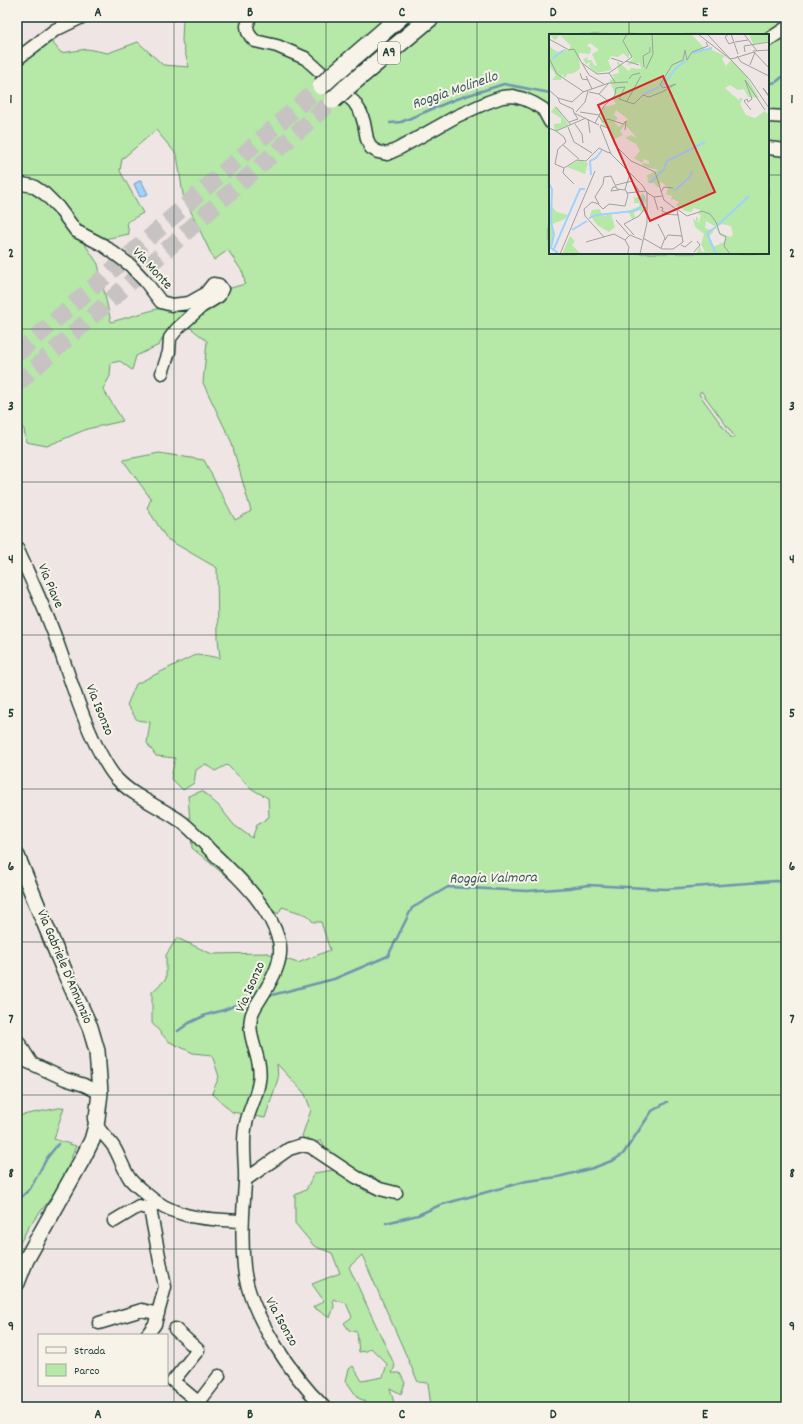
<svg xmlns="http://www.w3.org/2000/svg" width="803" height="1424" viewBox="0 0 803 1424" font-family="Dekko,sans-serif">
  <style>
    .green { fill: #b6e8a8; stroke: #6a926e; fill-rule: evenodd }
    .water { fill: #9fd2fd; stroke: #6c96ad }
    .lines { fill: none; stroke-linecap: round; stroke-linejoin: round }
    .stream { stroke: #6c96ad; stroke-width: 2.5 }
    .highway-tunnel { stroke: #c6c3c2; stroke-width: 17; stroke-dasharray: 17 8; stroke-linecap: butt }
    .minor-casing { stroke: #1f3d34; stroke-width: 15 }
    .major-casing { stroke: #1f3d34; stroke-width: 18 }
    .highway-casing { stroke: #1f3d34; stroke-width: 20 }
    .minor { stroke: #f7f3e8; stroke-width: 12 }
    .major { stroke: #f7f3e8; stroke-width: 15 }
    .highway { stroke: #f7f3e8; stroke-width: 17 }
    .highway-bridge-casing { stroke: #1f3d34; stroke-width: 20; stroke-linecap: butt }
    .highway-bridge { stroke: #f7f3e8; stroke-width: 17 }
    .grid { fill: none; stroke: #1f3d34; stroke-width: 1; stroke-opacity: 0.55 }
    .labels { text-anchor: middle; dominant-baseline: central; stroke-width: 4; stroke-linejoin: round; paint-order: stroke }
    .shield { fill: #f7f3e8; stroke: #60746a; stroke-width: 1 }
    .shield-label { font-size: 13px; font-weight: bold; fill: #1f3d34 }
    .street-label { font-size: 14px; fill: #1f3d34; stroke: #f7f3e8 }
    .water-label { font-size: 15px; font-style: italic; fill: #395b5c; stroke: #f7f3e8 }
    .inset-river { fill: none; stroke: #9fd2fd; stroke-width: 2 }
    .inset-road { fill: none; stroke: #9ca29e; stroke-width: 1 }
    .view { fill: #d62828; fill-opacity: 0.15; stroke: #d62828; stroke-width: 2 }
    .inset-edge { fill: none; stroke: #1f3d34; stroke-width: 2 }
    .neatline { fill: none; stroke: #1f3d34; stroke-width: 1.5 }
    .grid-label { font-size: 13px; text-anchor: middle; font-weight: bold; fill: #1f3d34 }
  </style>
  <rect width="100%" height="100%" fill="#f0e5e5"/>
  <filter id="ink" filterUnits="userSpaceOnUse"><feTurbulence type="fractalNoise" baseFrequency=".025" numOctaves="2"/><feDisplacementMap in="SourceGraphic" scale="8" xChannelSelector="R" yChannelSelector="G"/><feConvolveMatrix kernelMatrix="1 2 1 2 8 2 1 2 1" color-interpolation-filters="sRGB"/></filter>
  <g filter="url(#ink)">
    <path class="green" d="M 183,17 L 786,17 L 786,1407 L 431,1407 L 428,1383 L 418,1382 L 362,1255 L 349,1267 L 395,1366 L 392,1373 L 400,1373 L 405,1383 L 401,1394 L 390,1388 L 395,1407 L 373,1407 L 373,1404 L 368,1407 L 365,1401 L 358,1398 L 346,1381 L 349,1369 L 353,1366 L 362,1381 L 383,1377 L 387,1364 L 371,1348 L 367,1351 L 359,1352 L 357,1332 L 349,1330 L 344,1323 L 352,1317 L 346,1303 L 333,1299 L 334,1307 L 330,1318 L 313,1307 L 324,1301 L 312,1284 L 340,1273 L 332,1253 L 314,1246 L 295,1223 L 295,1195 L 306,1190 L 314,1173 L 334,1170 L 367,1192 L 389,1188 L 369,1183 L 328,1154 L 321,1140 L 310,1146 L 302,1136 L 311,1110 L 305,1094 L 277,1064 L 278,1079 L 265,1118 L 232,1112 L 212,1093 L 219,1077 L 212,1055 L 193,1053 L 168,1041 L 152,1023 L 152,992 L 166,979 L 166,955 L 177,938 L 212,954 L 267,953 L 298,963 L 330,950 L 321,922 L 313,922 L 307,915 L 282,907 L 278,914 L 244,891 L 192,848 L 188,796 L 202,791 L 219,806 L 234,825 L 252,838 L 257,825 L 269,817 L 268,798 L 252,789 L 227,765 L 215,771 L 205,764 L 196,770 L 194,783 L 183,790 L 171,778 L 175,758 L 156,756 L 147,743 L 150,722 L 137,720 L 127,705 L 136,684 L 197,654 L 220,658 L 218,638 L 217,568 L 167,539 L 147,508 L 151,499 L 123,460 L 159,453 L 204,460 L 235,520 L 251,511 L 231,441 L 203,383 L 207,341 L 187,325 L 166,332 L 159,345 L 136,356 L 132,370 L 120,361 L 111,363 L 110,376 L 103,389 L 123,421 L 87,429 L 47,446 L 26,442 L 24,429 L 17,424 L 17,62 L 49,38 L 61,53 L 87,49 L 108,53 L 138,42 L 163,65 L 189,67 L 182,41 ZM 550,35 L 768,35 L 768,253 L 550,253 ZM 156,130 L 177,155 L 183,195 L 214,260 L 228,250 L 243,273 L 245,284 L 111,322 L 98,264 L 84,243 L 129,234 L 127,222 L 143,213 L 120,171 L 122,159 ZM 701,391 L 734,436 L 732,439 L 699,394 Z
      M 64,1107 L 54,1139 L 76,1146 L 60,1186 L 28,1228 L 20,1243 L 20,1250 L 17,1253 L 17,1116 Z"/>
    <path class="water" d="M 141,180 L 148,194 L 140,197 L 134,184 Z"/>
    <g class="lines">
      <path class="stream" d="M 768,84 L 776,82 L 786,74
        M 390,123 L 401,122 L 456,99 L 504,84 L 550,93
        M 268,994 L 272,995 L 334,979 L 388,956 L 412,908 L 448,887 L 527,891 L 569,888 L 588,885 L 665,889 L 776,881 L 786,882
        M 178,1031 L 189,1023 L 206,1015 L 224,1010 L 257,996
        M 17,1201 L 30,1189 L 47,1158 L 58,1144
        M 386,1223 L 418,1215 L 440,1205 L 476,1195 L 527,1181 L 558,1177 L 593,1168 L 614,1160 L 623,1154 L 652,1111 L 667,1102"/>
      <path class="highway-tunnel" d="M 17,354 L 321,86
        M 17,384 L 333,100"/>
      <defs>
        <path id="minor" d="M 250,17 L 247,26 L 248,32 L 251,37 L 255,41 L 277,46 L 305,58 L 354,102 L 361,113 L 364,123 L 367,139 L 371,148 L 378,152 L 387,154 L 398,149 L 457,116 L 488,102 L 502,97 L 513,96 L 524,99 L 533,103 L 543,109 L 550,122
          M 768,40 L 786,28
          M 17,59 L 55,30 L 82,17
          M 768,116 L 786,117
          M 768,148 L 786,150
          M 17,183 L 33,186 L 45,194 L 58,207 L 76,231 L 103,245 L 130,265 L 145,281 L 161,302 L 172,305 L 189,303 L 205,294 L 213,284 L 219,285 L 222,289 L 219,296 L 201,307 L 177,329 L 170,338 L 169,352 L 162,373
          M 17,548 C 30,578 45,608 56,639 C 69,674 79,711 96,745 C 102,757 108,769 117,779 C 134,797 159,806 179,820 C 191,828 201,840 211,851 C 237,876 269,904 279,941 C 284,959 272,980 262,996 C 258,1003 252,1010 251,1018 C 247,1039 263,1060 259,1081 C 257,1098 247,1112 245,1129 C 242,1147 246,1165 245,1183 C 243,1211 241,1239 244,1267 C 248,1312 292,1376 324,1407
          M 17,1040 L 32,1064
          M 17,1057 L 65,1079 L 84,1085 L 100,1093
          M 94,1119 C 97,1131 109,1138 115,1149 C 120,1158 124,1170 130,1179 C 134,1184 139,1188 144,1192 C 173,1219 204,1219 242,1221
          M 245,1180 L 289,1149 L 302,1145 L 311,1147 L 356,1177 L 380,1189 L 396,1193
          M 114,1221 L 139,1206 L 150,1209
          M 99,1323 L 142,1310 L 158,1314
          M 175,1329 L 198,1350 L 173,1381 L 204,1407
          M 147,1335 L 155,1324 L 165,1287 L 150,1209 L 157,1202
          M 199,1402 L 219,1376"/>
        <path id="major" d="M 17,856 L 66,975 L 90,1027 L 97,1051 L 100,1093 L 96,1126 L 92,1140 L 83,1158 L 26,1260 L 17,1283"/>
        <path id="highway" d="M 333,75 L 400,17
          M 346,88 L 431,17"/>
      </defs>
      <use href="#minor" class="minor-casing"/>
      <use href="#major" class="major-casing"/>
      <use href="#highway" class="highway-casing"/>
      <use href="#minor" class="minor"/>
      <use href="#major" class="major"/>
      <use href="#highway" class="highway"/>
      <defs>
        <path id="highway-bridge" d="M 321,86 L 333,75
          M 333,100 L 346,88"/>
      </defs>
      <use href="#highway-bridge" class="highway-bridge-casing"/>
      <use href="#highway-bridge" class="highway-bridge"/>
    </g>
  </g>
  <path class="grid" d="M 174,17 L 174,1407M 326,17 L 326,1407M 477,17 L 477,1407M 629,17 L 629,35M 17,175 L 550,175M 768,175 L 786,175M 629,253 L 629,1407M 17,329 L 786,329M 17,482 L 786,482M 17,635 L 786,635M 17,789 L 786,789M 17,942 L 786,942M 17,1095 L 786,1095M 17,1249 L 786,1249"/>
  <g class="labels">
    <rect class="shield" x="378" y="42" width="22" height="22" rx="3"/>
    <g class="shield-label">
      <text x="389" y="53">A9</text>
    </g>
    <g class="street-label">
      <text transform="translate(152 269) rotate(47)">Via Monte</text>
      <text transform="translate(50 586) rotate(67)">Via Piave</text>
      <text transform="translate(99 710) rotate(68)">Via Isonzo</text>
      <text transform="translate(64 967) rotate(67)">Via Gabriele D'Annunzio</text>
      <text transform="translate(251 987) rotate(-66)">Via Isonzo</text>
      <text transform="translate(281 1322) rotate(61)">Via Isonzo</text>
    </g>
    <g class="water-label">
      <text transform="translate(455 91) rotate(-19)">Roggia Molinello</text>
      <text transform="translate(493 879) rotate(-1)">Roggia Valmora</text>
    </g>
  </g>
  <g transform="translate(549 34)">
    <rect width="220" height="220" fill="#f0e5e5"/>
    <path d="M 0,0 L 142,0 L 157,16 L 160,15 L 160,11 L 163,16 L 176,22 L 173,25 L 177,32 L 182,26 L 196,40 L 210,64 L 199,63 L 195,55 L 189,56 L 181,51 L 176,54 L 191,67 L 190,64 L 194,64 L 191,70 L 197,81 L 206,84 L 216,77 L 220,81 L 220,220 L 147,220 L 151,212 L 152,217 L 156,218 L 152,210 L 155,200 L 146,193 L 144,184 L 147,187 L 147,182 L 150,186 L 147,188 L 150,188 L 152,181 L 149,180 L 151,176 L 145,174 L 142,178 L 136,177 L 127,171 L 130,168 L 124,165 L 122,166 L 123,162 L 117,160 L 119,154 L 114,149 L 111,148 L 111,153 L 108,153 L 105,149 L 99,149 L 98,141 L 110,136 L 95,133 L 93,129 L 100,130 L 100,127 L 95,125 L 93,129 L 85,124 L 91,117 L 87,110 L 76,104 L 82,101 L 88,104 L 76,91 L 71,97 L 74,101 L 64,106 L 59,93 L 54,91 L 50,82 L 55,73 L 67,70 L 64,65 L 66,60 L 60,45 L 63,46 L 65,43 L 62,41 L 70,39 L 68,27 L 80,37 L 82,34 L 92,35 L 91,29 L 78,31 L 84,24 L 80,19 L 80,25 L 74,19 L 69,23 L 62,22 L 59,27 L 63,36 L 47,39 L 40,32 L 41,28 L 37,30 L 34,25 L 39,23 L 38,26 L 42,26 L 46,32 L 48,31 L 43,20 L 50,16 L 41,9 L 38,12 L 42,14 L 41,20 L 30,19 L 31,35 L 25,39 L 18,40 L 16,44 L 13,40 L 12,46 L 3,46 L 7,41 L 0,31 L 0,9 L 2,14 L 9,18 L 16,15 L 19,17 L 22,12 L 11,1 L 6,6 ZM 67,76 L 79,85 L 70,93 L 65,88 L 69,84 L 65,81 ZM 157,187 L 167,193 L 170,200 L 177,204 L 175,208 L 164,213 L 160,203 L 165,197 L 156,194 ZM 173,190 L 182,192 L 184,201 L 181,203 L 170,198 L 168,193 ZM 200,0 L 220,0 L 220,7 L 204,10 ZM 6,72 L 20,91 L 8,96 L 5,96 L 5,90 L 12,89 L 12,84 L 2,78 ZM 30,126 L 39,129 L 36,140 L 18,133 ZM 94,159 L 97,166 L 93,179 L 91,176 L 85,178 L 86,184 L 83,185 L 79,177 L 91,172 L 90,169 L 85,169 L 85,162 L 87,164 ZM 0,170 L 8,178 L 19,181 L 16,185 L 3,190 L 5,206 L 0,215 ZM 50,175 L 54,182 L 62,180 L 66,193 L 60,198 L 48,191 L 41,181 L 43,176 ZM 21,202 L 26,207 L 23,211 L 32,220 L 13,220 Z" fill="#b6e8a8" fill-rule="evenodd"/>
    <path class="inset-river" d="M 144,19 L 163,14M 3,25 L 15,16M 113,52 L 128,33 L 138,26M 95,60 L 110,53M 42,141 L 41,127 L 47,124 L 53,116M 101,149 L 115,135 L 118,127 L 156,108M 0,150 L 3,155 L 2,188 L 5,200 L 2,214 L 8,218 L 7,220M 125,157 L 141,143 L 143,137M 40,184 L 48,181 L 85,177 L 91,174 L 95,162M 169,191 L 200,162M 167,193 L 158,199 L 167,220M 23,196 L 38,187M 4,217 L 31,155 L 36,155"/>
    <path class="inset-road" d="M 149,0 L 181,25 L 186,24M 158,0 L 201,46 L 220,74M 180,0 L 176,3 L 180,10 L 185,8M 182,0 L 189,20M 195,0 L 208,17M 0,5 L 20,16 L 25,15 L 30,24M 186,8 L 199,6M 204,17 L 220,16M 196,18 L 195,12 L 220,8M 188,22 L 192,28 L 220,42M 0,24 L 8,40 L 35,58M 30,24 L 40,41 L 55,50M 62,24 L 74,28M 186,24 L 205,18 L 220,34M 77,27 L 90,31M 33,29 L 48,40 L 60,39M 201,31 L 206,18M 95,33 L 94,22 L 101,18 L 101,13M 97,35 L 104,20 L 103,0M 31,39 L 33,45 L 39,46M 37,42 L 43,55M 80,45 L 83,41 L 91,39M 66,48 L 60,39 L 83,23 L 74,7 L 78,0M 0,56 L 9,64 L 23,68 L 34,58 L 60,49 L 79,48M 40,58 L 50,60 L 59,67M 50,60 L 60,49M 220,62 L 214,54 L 220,63M 9,64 L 11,69 L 24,75 L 25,79 L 50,91M 78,67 L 92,42M 7,73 L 22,91M 202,76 L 195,67 L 198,65 L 199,68 L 203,65 L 196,46 L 216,76M 27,78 L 36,68 L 39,57M 31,78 L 50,81M 50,82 L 54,88 L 59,85 L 74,90 L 77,87 L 76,96M 39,85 L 41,99M 20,88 L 29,85 L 25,79M 46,89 L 55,72 L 66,61 L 67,54 L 76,53 L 70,65 L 85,70 L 94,61 L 100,63 L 113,58 L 127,50 L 114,54 L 111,51 L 123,31 L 134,26 L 136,16 L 138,26 L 143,18 L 159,12 L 157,8M 26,90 L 33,100 L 34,109M 51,91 L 59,94 L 66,111 L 82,127 L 106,138 L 115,166 L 128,176 L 134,208 L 124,215M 51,92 L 62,120M 19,93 L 25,108 L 43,119M 0,94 L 7,97 L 37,84M 14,111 L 30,125M 60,118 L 94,152 L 98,159 L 98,189 L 91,220M 6,130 L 15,134 L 28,126 L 37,127 L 50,114 L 60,119M 6,130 L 9,115 L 17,108 L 15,103 L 7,97M 15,134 L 14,139 L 25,150M 67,151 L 83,147 L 90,157M 67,153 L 64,153 L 62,157 L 70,156M 97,158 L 105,163 L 113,162M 112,158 L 115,153 L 124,154M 78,159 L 97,157M 105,163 L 109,176M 49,170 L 54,175 L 60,170 L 76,172 L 79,161 L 76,155 L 81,140M 111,173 L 114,174 L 113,177 L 120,180M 128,175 L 138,182 L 153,177 L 161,180 L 167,188 L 171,200 L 177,203 L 175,212 L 181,220M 113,180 L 130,181M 67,186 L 80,201M 109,190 L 116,204 L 112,214M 85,201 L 75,190 L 90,182 L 97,173M 55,203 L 36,182 L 35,175 L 43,168 L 50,170 L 46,163 L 54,150 L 55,143 L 62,142 L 68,155 L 76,156M 94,204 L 113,215 L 124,215M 76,206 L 80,213 L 79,219M 116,206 L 119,201 L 133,202M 37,208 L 65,200 L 76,206 L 81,201 L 93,206M 132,211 L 136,213 L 143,207M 145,218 L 151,211 L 148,207M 11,220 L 46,137"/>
    <path class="view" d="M 114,42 L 166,158 L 101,187 L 49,71 Z"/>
    <rect width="220" height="220" class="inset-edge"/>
  </g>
  <rect width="803" height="1424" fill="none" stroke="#f7f3e8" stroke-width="44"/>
  <rect x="38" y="1334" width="130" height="52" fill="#f7f3e8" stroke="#a1aaa0"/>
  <rect x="46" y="1347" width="20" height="6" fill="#f7f3e8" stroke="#a1aaa0"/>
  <text x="74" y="1354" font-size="12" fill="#1f3d34">Strada</text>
  <rect x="46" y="1364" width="20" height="12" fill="#b6e8a8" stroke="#a1aaa0"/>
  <text x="74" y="1374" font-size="12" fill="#1f3d34">Parco</text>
  <rect x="22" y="22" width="759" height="1380" class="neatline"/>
  <g class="grid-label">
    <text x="98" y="16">A</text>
    <text x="250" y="16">B</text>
    <text x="402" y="16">C</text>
    <text x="553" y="16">D</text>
    <text x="705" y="16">E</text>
    <text x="11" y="103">1</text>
    <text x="792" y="103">1</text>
    <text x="11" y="257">2</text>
    <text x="792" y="257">2</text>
    <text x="11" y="410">3</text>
    <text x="792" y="410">3</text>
    <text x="11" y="563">4</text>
    <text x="792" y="563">4</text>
    <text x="11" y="717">5</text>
    <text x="792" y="717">5</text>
    <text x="11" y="870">6</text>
    <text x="792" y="870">6</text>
    <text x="11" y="1023">7</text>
    <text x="792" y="1023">7</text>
    <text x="11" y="1177">8</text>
    <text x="792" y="1177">8</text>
    <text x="11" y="1330">9</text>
    <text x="792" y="1330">9</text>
    <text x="98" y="1418">A</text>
    <text x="250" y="1418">B</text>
    <text x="402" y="1418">C</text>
    <text x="553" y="1418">D</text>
    <text x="705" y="1418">E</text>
  </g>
</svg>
